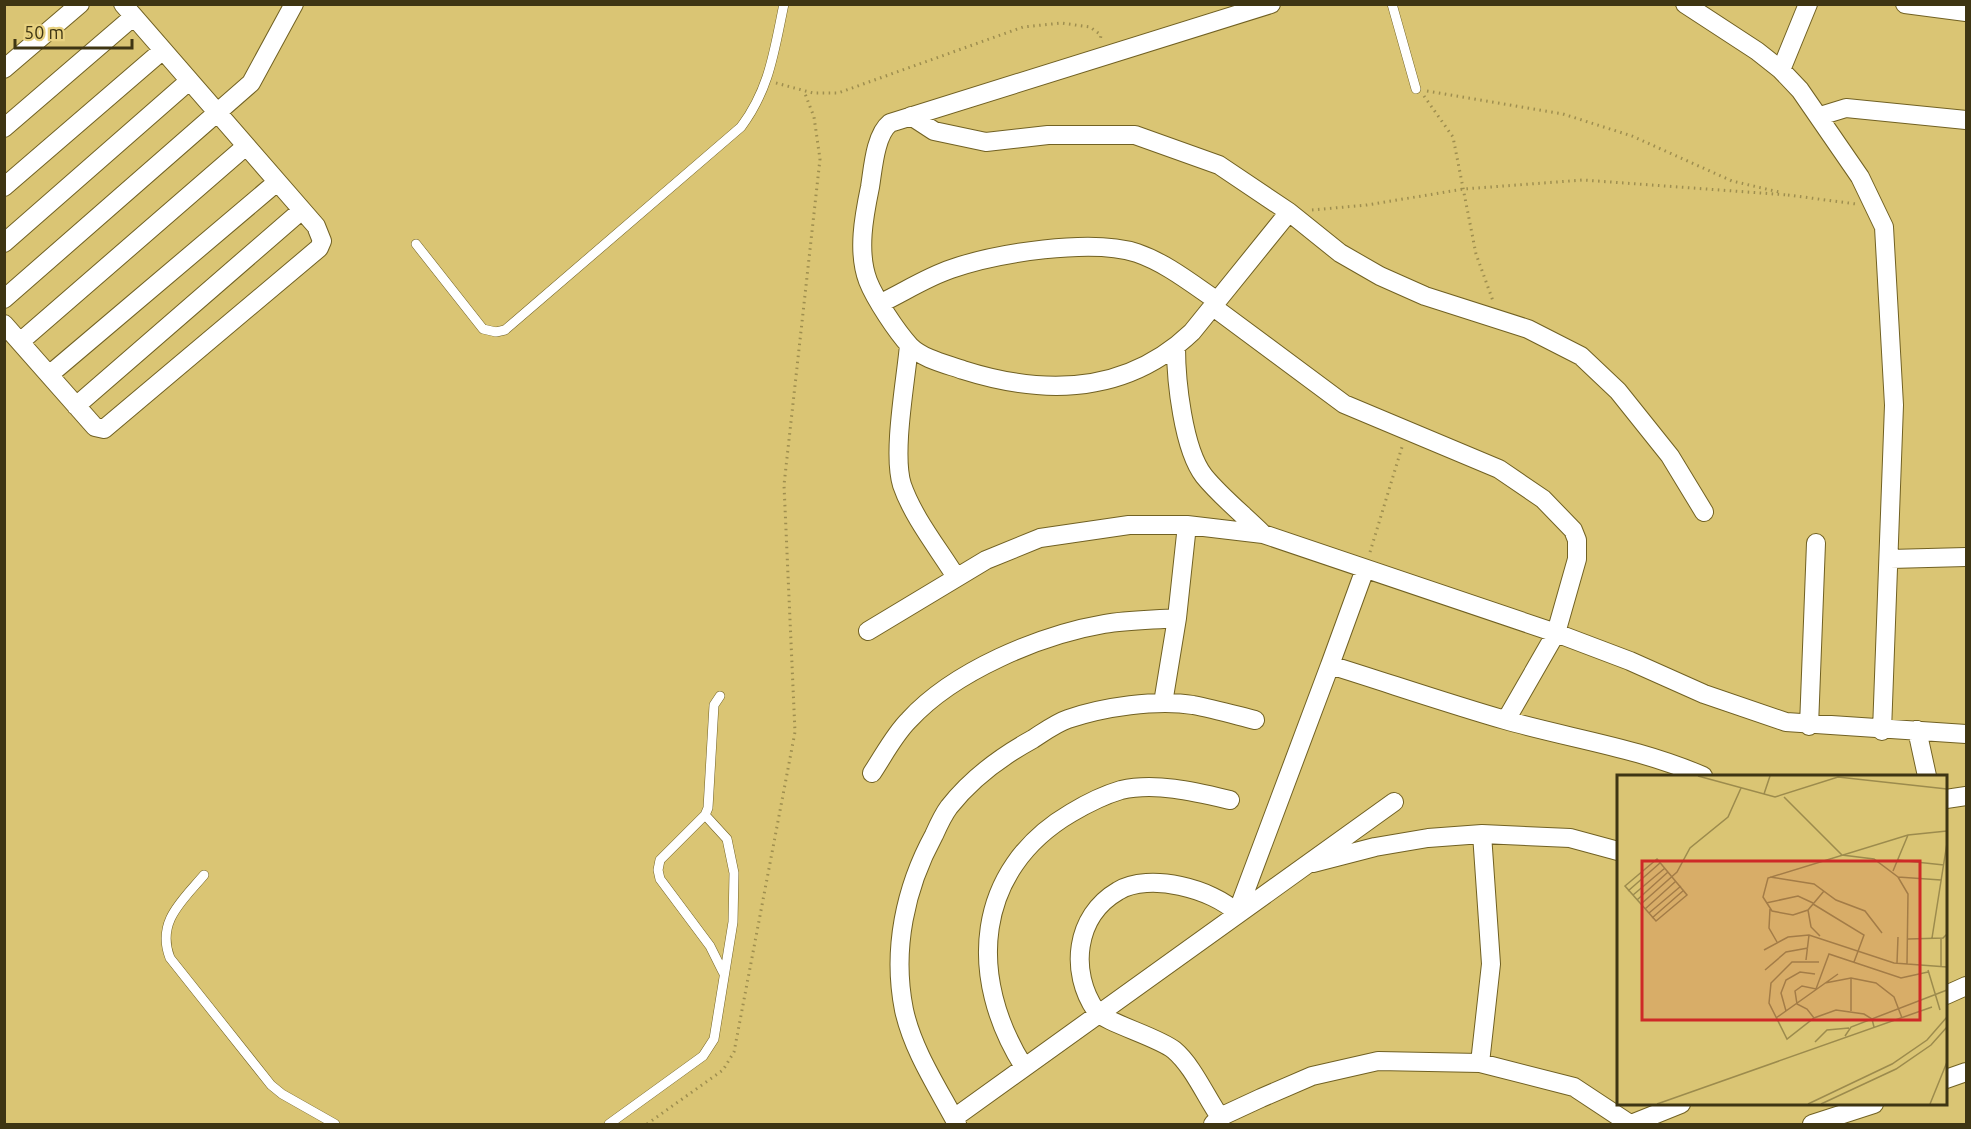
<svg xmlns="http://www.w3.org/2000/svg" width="1971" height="1129" viewBox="0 0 1971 1129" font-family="Ubuntu,sans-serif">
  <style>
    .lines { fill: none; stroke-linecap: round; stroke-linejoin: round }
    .service-casing { stroke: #716123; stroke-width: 10 }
    .minor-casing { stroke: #716123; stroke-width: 20 }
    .path { stroke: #9e8e4f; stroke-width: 3; stroke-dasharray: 1.5 4.5; stroke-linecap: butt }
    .service { stroke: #fff; stroke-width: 9 }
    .minor { stroke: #fff; stroke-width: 18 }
    .inset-road { fill: none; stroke: #9c8b4d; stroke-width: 1.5 }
    .view { fill: #ce2927; fill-opacity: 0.15; stroke: #ce2927; stroke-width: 3 }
    .inset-edge { fill: none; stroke: #3e3513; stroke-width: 3 }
  </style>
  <rect width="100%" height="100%" fill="#dac574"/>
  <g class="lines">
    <defs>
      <path id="service" d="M 1392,4 L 1416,89
        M 416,244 L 483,329 L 496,332 L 505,330 L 741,127 C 770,88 774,51 784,4
        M 720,696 L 714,705 L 708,808 L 705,815 L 660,860 L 658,870 L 660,879 L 710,946 L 723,972
        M 204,875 C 182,901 156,922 170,958 L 271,1085 L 282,1094 L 335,1124
        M 609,1124 L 703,1056 L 714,1039 L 733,922 L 734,873 L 727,839 L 705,815"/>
      <path id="minor" d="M 1271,4 L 890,123 C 875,135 873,169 870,187 C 864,216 857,252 868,281 C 875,299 897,332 910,346 C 923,359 946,364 963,370 C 1045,396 1127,394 1192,332 L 1289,212
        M 1685,4 L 1757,51 L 1781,70 L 1800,90 L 1860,177 L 1884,227 L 1894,405 L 1882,731
        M 1905,4 L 1966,12
        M 4,69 L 80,4
        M 1781,70 L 1808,4
        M 911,116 L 934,131 L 986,142 L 1048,135 L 1135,135 L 1219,165 L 1289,212 L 1340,253 L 1380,276 L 1425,296 L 1528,329 L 1581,356 L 1618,391 L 1670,456 L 1704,512
        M 1820,116 L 1846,108 L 1966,120
        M 4,128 L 133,17
        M 4,187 L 163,50
        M 4,243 L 189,81
        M 4,299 L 251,83 L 294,4
        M 881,303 C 904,292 927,277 951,269 C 996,253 1092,238 1137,253 C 1166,263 1191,283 1216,300
        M 1212,306 L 1344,404 L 1499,469 L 1543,499 L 1573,530 L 1577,540 L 1577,559 L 1556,633 L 1506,720
        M 4,324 L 95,427 L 104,429 L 319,248 L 322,241 L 316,226 L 123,4
        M 20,342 L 246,146
        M 909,345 C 906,380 892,453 902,485 C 913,517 938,548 956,577
        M 1176,347 C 1176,380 1183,449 1204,476 C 1221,497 1244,515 1263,534
        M 49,375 L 277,182
        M 76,406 L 302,210
        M 1890,559 L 1966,557
        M 868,631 L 986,560 L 1040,538 L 1129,525 L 1187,525 L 1263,534 L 1556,633 L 1630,661 L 1704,694 L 1786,722 L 1966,734
        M 1330,665 L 1365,569
        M 1163,703 L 1177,618 L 1187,525
        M 1809,726 L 1816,543
        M 1917,730 L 1927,776
        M 872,773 C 884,755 894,735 909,720 C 954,671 1040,635 1104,624 C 1128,620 1153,620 1177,618
        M 1946,799 L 1966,796
        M 1313,863 L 1375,847 L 1428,838 L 1482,834 L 1570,838 L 1618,851
        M 1946,995 L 1966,986
        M 1480,1063 L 1491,964 L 1482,834
        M 1024,1067 C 967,977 974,870 1071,813 C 1086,804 1104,795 1121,790 C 1156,782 1196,792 1230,800
        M 1946,1079 L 1966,1072
        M 1220,1117 C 1206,1097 1193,1066 1174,1050 C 1158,1037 1104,1022 1096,1011 C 1069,972 1075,916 1118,891 C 1149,872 1213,889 1237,913 L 1330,665 C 1388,683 1446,703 1505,720 C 1572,739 1639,748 1703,776
        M 954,1118 L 1394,802
        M 957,1124 C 938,1088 913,1051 904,1010 C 892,950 905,888 934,835 C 938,826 943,815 949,807 C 971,779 1002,756 1033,739 C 1044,732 1056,723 1068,719 C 1103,707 1157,699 1193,705 C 1214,709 1235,715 1255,720
        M 1213,1124 L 1220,1117 L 1261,1098 L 1312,1076 L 1378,1061 L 1480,1063 L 1574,1087 L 1630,1124
        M 1631,1124 L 1681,1104
        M 1812,1124 L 1874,1104"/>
    </defs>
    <use href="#service" class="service-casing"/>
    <use href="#minor" class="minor-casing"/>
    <path class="path" d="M 776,83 L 813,93 L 838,93 L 1023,27 L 1061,23 L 1090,27 L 1101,35 L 1100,41
      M 1427,91 L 1563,114 L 1632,136 L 1732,181 L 1779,192
      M 1424,96 L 1453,137 L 1476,254 L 1493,301
      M 1788,195 L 1856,204
      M 1312,210 L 1367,205 L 1464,189 L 1583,180 L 1788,195
      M 1370,552 L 1402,447
      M 647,1124 L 723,1070 L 734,1052 L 795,732 L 784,485 L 820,159 L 814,117 L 804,91"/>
    <use href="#service" class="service"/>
    <use href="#minor" class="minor"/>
  </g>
  <g transform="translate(1617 775)">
    <rect width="330" height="330" fill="#dac574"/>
    <path class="inset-road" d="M 81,1 L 158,22 L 221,2 L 330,14M 147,19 L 153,1M 167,22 L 225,80 L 257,84 L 281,102 L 291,119 L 290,189M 40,84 L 70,120 L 39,146 L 8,111 ZM 280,85 L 327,90M 276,96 L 291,60M 153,102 L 197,109 L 219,125 L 248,136 L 265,158M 281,102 L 324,105M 11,116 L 43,88M 207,116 L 191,135 L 176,140 L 155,136 L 146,122 L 151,103 L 291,60 L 330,56M 16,120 L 48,93M 20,125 L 51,97M 149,128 L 181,121 L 196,128M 24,129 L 60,97 L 73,73 L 111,42 L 124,13M 196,129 L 247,160 L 237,187M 28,134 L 59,106M 153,134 L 152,153 L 160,167M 191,135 L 194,152 L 203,161M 32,138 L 64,111M 35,143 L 67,115M 315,163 L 330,68M 291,164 L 326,163 L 330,159M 147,175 L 171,162 L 192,160 L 277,188 L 330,192M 189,185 L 192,160M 202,187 L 175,187 L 154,208 L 152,228 L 170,264 L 197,243 L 219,235 L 247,239 L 255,244 L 257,252M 280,188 L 281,162M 324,192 L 324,163M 148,195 L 169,177 L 191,173M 311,195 L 323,235M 208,208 L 234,203 L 259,208 L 277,222 L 285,243M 169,236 L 164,218 L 169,205 L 183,197 L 198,199M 234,236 L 234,203M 159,243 L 221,199M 197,243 L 190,234 L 180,229 L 178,216 L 185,211 L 199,214 L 212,179 L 284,203 L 311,197M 228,261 L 234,252 L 330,215M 198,267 L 210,255 L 232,253M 40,329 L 315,232M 191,329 L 275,289 L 310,265 L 330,242M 204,329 L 279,294 L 314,270 L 330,252M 313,329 L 330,287"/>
    <path class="view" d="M 25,86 L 303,86 L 303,245 L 25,245 Z"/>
    <rect width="330" height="330" class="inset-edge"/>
  </g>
  <rect width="1971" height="1129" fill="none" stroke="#3e3513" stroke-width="12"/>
  <path d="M15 39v9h117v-9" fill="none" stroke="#3e3513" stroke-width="3"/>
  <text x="24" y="39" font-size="18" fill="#3e3513" stroke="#e8d281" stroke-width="4.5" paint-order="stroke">50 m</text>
</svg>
